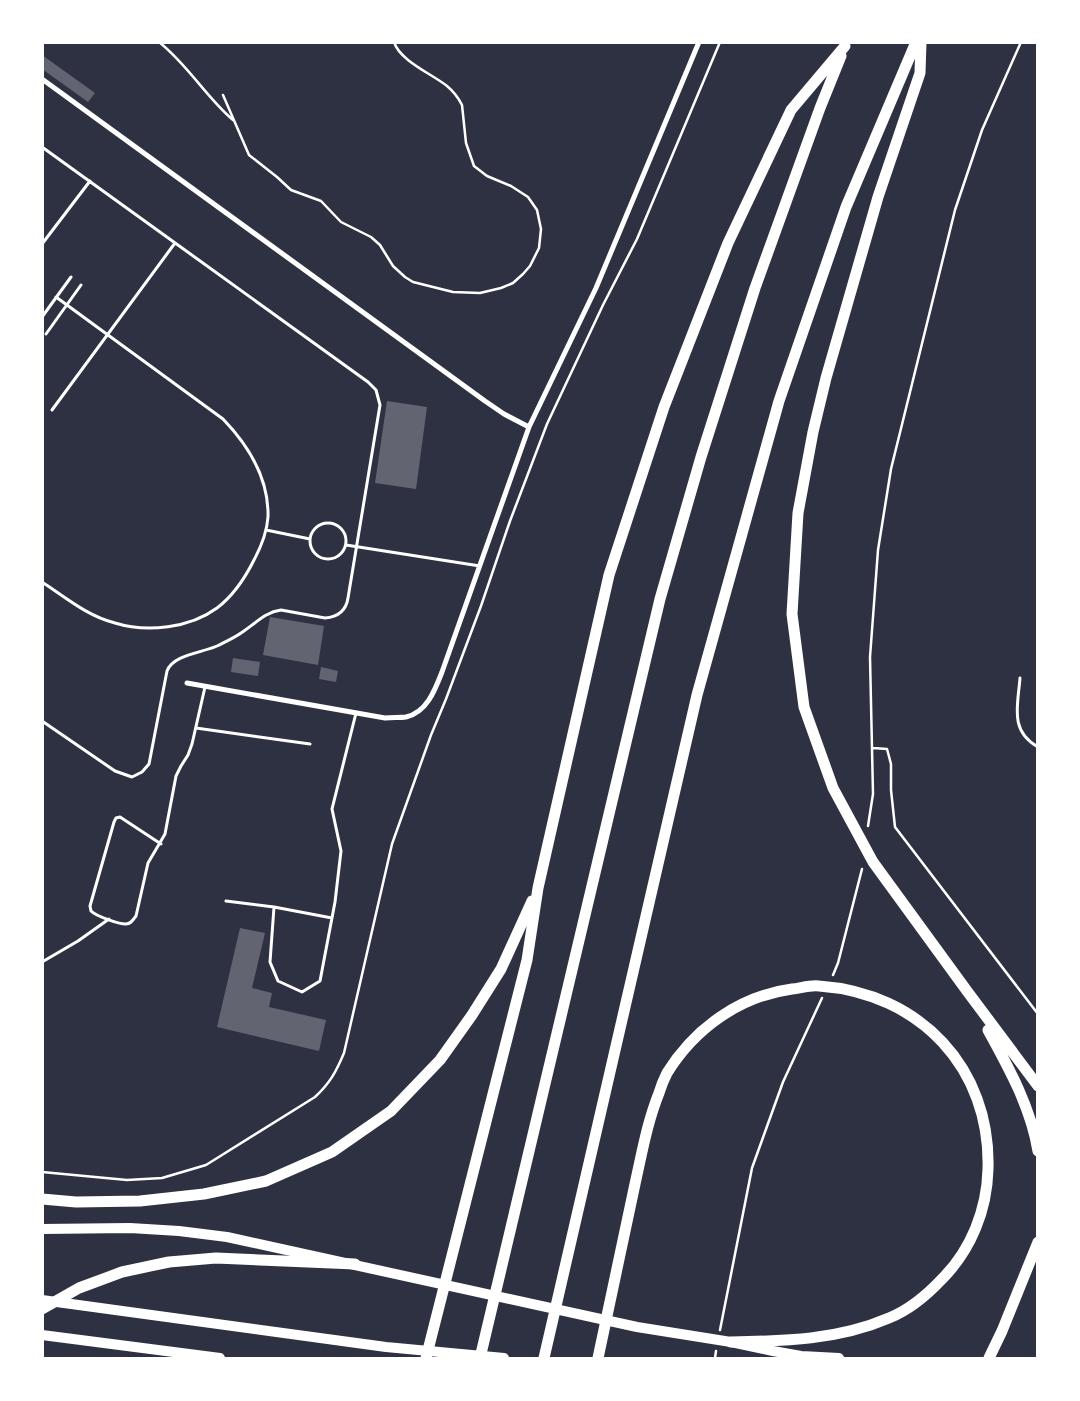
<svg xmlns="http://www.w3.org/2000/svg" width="1080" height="1401" viewBox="0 0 1080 1401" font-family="'Nunito Sans',sans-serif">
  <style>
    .building { fill: #626471 }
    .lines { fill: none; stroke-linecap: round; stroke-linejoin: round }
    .path { stroke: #fff; stroke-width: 2.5 }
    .service { stroke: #fff; stroke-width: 3 }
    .minor { stroke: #fff; stroke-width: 5 }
    .primary { stroke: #fff; stroke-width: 10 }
    .motorway { stroke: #fff; stroke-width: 11 }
  </style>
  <rect width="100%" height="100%" fill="#2d3142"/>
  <path class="building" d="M 42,55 L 95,93 L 88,102 L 42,69 Z
    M 387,401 L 427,407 L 416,489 L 375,483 Z
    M 270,617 L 324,626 L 318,665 L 263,655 Z
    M 233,658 L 260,662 L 258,676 L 231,672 Z
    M 321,667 L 338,671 L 336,682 L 319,679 Z
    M 240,928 L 265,933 L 252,988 L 272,993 L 269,1007 L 326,1020 L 319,1051 L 217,1027 Z"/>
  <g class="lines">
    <path class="path" d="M 159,42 C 188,65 206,97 233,120
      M 223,95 L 249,155 L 277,177 L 291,190 L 321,201 L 341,222 L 371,237 L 380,245 L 393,266 L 405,277 L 413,282 L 453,292 L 480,293 L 501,288 L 513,283 L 523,274 L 530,266 L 539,248 L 541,229 L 537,210 L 528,197 L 511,186 L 487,176 L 474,166 L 466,143 L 462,105 C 458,97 453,91 447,86 C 432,74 400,61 394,42
      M 873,748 L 887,749 L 891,764 L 891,790 L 895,827 L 1038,1014
      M 868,826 L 873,794 L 870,657 L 878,550 L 891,469 L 955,210 L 982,130 L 1021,42
      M 833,975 L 838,963 L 862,869
      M 42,1172 L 127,1180 L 162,1178 L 206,1165 L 315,1097 C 330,1083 336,1072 344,1053 L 392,844 L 431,735 L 446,699 L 481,606 L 510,521 L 547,424 L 603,305 L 637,239 L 720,42
      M 720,1330 L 752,1168 L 783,1082 L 822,998
      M 715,1358 L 716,1351"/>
    <path class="service" d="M 42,147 L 368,382 L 376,390 L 380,405 L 348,598 C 346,611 338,617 325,618 L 281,610 C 265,612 255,624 241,633 C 234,638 225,642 217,646 C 201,653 173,655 167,671 L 149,764 L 142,772 L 132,777 L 115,771 L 42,721
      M 42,244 L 90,181
      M 42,317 L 71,277
      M 46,334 L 81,285
      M 52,410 L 175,243
      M310 541a18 18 0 1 1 36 0a18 18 0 1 1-36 0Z
      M 266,530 L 310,539
      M 346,545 L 480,566
      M 42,582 C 65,597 87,616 115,623 C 147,633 190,628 217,608 C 233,596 245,578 254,560 C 261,547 267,531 268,517 C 269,479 248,445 223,419 L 56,297
      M 1020,678 C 1018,705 1009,731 1038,747
      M 196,728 L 310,744
      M 161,844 L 120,817 L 116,818 L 114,822 L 90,906 L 91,911 C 96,916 118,924 126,924 C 131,924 133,920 136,916 L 148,863 L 165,834 L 176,776 L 181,766 L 188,755 L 192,744 L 205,687
      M 226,901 L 274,907
      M 332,918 L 274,907 L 270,962 L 278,981 L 302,992 L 320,981 L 335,902 L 341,851 L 332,809 L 356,713
      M 42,962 L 78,941 L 109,919"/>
    <path class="minor" d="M 42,79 L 485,401 L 504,414 L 529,427
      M 187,683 L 385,718 C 392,717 399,718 406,717 C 427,712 435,690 442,672 L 529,427 L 596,288 L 699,42"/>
    <path class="primary" d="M 42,1229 L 130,1228 L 179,1231 L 227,1237 L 637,1327 L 731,1342 L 773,1351 L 801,1356 L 839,1358
      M 42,1300 L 386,1347 L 504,1358
      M 42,1335 L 220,1358"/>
    <path class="motorway" d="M 921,42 L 920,73 L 878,197 L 826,378 L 813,432 L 798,513 L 792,614 L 804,707 L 833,788 L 873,862 L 967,991 L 1038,1086
      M 988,1030 C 1009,1068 1031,1108 1038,1151
      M 42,1199 L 76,1202 L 140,1201 L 204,1194 L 266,1181 L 332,1152 L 391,1111 L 440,1060 L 472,1015 L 501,969 L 532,901
      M 42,1309 L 79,1288 L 122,1272 L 169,1262 L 216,1258 L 355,1264
      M 426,1358 L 527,960 L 538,888 L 609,575 L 664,407 L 728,243 L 791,110 L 845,46
      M 480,1358 L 660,599 L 701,457 L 755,288 L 820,108 L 841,56
      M 544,1358 L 697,695 L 779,401 L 846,207 L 916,42
      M 598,1358 C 610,1300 623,1242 635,1184 C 642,1153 647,1123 659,1093 C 661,1086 664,1079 667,1073 C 695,1028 740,996 792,989 C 801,988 810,985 819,986 C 920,993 991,1068 988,1169 C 987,1210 971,1250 942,1279 C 927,1295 909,1310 889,1318 C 838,1340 785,1341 731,1342
      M 989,1358 L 1002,1331 L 1038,1242"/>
  </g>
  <rect width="1080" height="1401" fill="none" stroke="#ffffff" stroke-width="88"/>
</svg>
